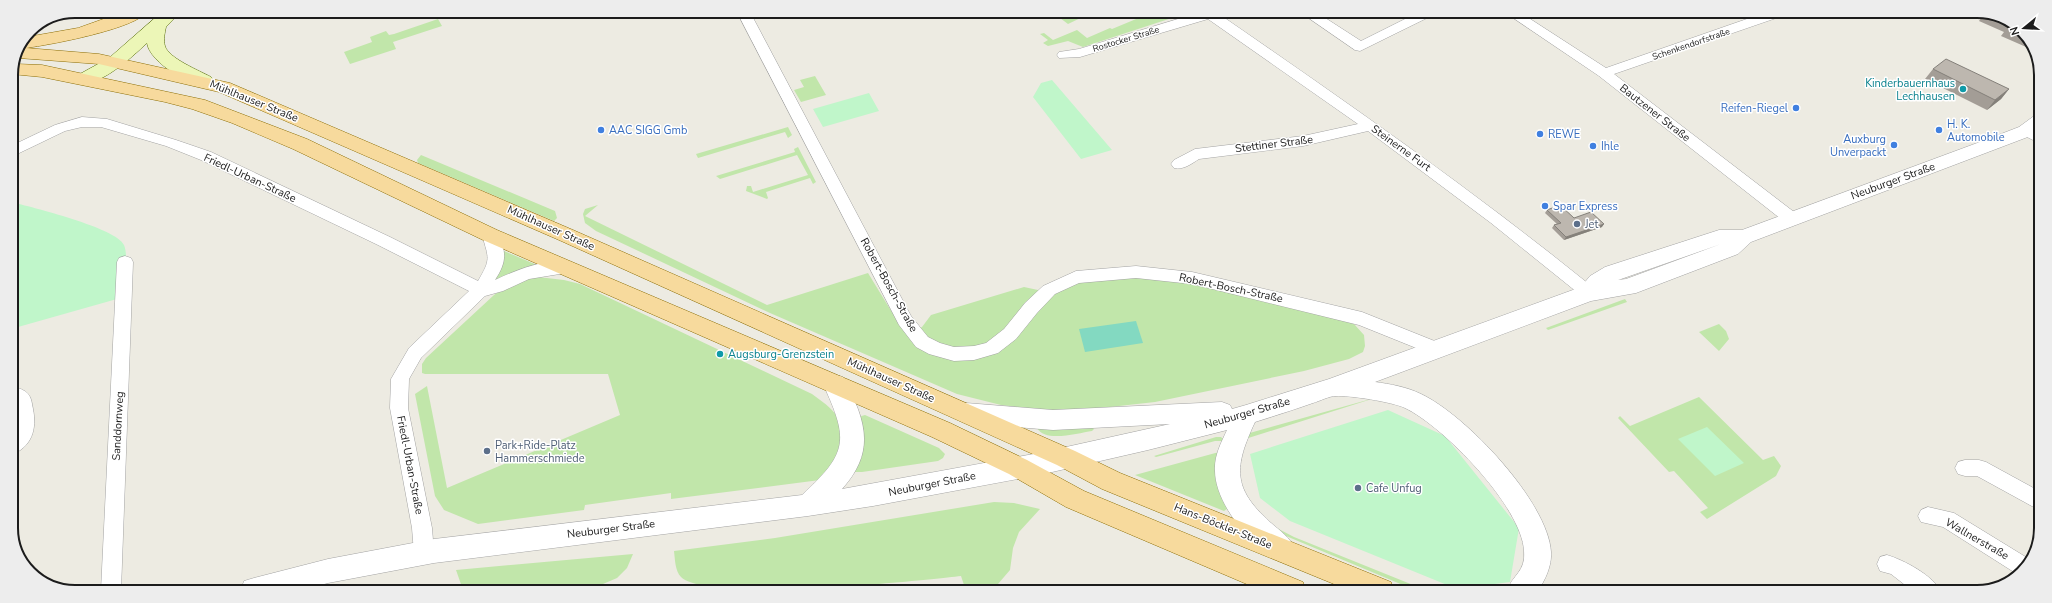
<svg xmlns="http://www.w3.org/2000/svg" width="2052" height="603" viewBox="0 0 2052 603" font-family="'Nunito Sans',sans-serif">
  <style>
    .grass { fill: #c1e6aa }
    .park { fill: #c0f6ca }
    .pitch { fill: #83d9c1 }
    .lines { fill: none; stroke-linecap: round; stroke-linejoin: round }
    .minor-casing { stroke: #a3a3a3; stroke-width: 1 }
    .tertiary-casing { stroke: #a3a3a3; stroke-width: 1 }
    .secondary-casing { stroke: #576d0a; stroke-width: 1 }
    .primary-casing { stroke: #8d6f07; stroke-width: 1 }
    .minor { fill: #fff; fill-rule: evenodd }
    .tertiary { fill: #fff; fill-rule: evenodd }
    .secondary { fill: #ecf6b7; fill-rule: evenodd }
    .primary { fill: #f7da9d; fill-rule: evenodd }
    .wall { fill: #a39d96 }
    .shaded-wall { fill: #84807a }
    .building { fill: #bdb7af; stroke: #84807a }
    .culture-dot { fill: #0f9aa8; stroke: #fff; stroke-width: 1.5 }
    .shop-dot { fill: #3f7fe0; stroke: #fff; stroke-width: 1.5 }
    .service-dot { fill: #5c6f8a; stroke: #fff; stroke-width: 1.5 }
    .labels { text-anchor: middle; dominant-baseline: central; stroke-width: 3; stroke-linejoin: round; paint-order: stroke }
    .far-street-label { font-size: 9px; fill: #1c1c1c; stroke: #fff }
    .culture-label { font-size: 11px; fill: #0d838f; stroke: #fff; text-anchor: end }
    .street-label { font-size: 11px; fill: #1c1c1c; stroke: #fff }
    .shop-label { font-size: 11px; fill: #366cbe; stroke: #fff; text-anchor: start }
    .service-label { font-size: 11px; fill: #4e5e75; stroke: #fff; text-anchor: start }
    .rim { fill: none; stroke: #1c1c1c; stroke-width: 2 }
  </style>
  <rect width="100%" height="100%" fill="#edebe2"/>
  <path class="grass" d="M 1052,12 L 1093,12 L 1068,24 Z
    M 1153,12 L 1185,12 L 1181,15 L 1083,47 L 1068,41 L 1048,46 L 1043,43 L 1048,40 L 1040,34 L 1044,33 L 1053,40 L 1077,30 L 1087,38 L 1110,28 L 1112,29 Z
    M 438,19 L 442,26 L 393,42 L 396,49 L 350,64 L 344,52 L 372,42 L 370,37 L 386,31 L 389,35 L 394,34 Z
    M 815,76 L 826,95 L 801,102 L 794,90 L 804,87 L 800,80 Z
    M 788,127 L 792,135 L 788,138 L 785,132 L 698,158 L 696,154 Z
    M 798,147 L 816,182 L 813,184 L 810,178 L 766,192 L 768,198 L 767,199 L 746,191 L 747,186 L 751,186 L 753,192 L 808,175 L 797,155 L 720,179 L 716,176 L 795,152 L 794,149 Z
    M 421,155 L 555,211 L 557,218 L 554,221 L 418,163 L 417,160 Z
    M 598,205 L 585,216 L 767,305 L 868,273 L 890,309 L 910,334 L 922,327 L 931,315 L 1024,287 L 1052,293 L 1078,280 L 1135,275 L 1192,282 L 1335,316 L 1354,324 L 1364,335 L 1365,346 L 1363,352 L 1349,359 L 1304,371 L 1155,402 L 1074,411 L 1042,410 L 1001,405 L 957,394 L 770,313 L 596,231 L 585,223 L 583,214 L 585,209 Z
    M 504,251 L 537,265 L 492,287 Z
    M 538,277 L 564,280 L 580,284 L 812,394 C 843,416 839,417 844,453 L 820,480 L 671,499 L 671,493 L 585,505 L 584,510 L 478,524 L 444,510 L 435,496 L 415,394 L 427,386 L 447,488 L 620,415 L 608,374 L 425,374 L 422,373 L 422,364 L 426,358 L 494,295 C 505,286 524,279 538,277 Z
    M 1625,299 L 1627,302 L 1548,330 L 1546,328 Z
    M 1719,324 L 1726,331 L 1729,339 L 1719,351 L 1699,332 Z
    M 1378,397 L 1242,440 L 1246,434 Z
    M 1699,397 L 1763,460 L 1774,456 L 1781,466 L 1776,476 L 1707,519 L 1700,512 L 1708,508 L 1674,471 L 1669,472 L 1618,418 L 1620,416 L 1630,426 Z
    M 865,415 L 939,448 L 945,454 L 943,458 L 938,461 L 862,472 L 851,472 L 858,417 Z
    M 1037,428 L 1093,428 L 1094,429 L 1092,431 C 1078,433 1045,443 1037,428 Z
    M 1216,437 L 1221,437 L 1225,441 L 1215,441 L 1156,457 L 1154,456 Z
    M 1219,452 L 1227,509 L 1224,511 L 1135,475 Z
    M 1239,490 L 1267,523 L 1294,537 L 1428,591 L 1410,588 L 1286,536 L 1248,511 Z
    M 994,502 L 1014,503 L 1040,509 L 1019,532 L 1013,548 L 1010,570 L 998,584 L 997,591 L 966,591 L 961,576 C 918,581 707,603 681,577 C 675,571 675,559 674,551 L 775,538 Z
    M 633,554 L 627,568 L 617,578 L 589,590 L 463,590 L 456,570 Z"/>
  <path class="park" d="M 1052,80 L 1112,150 L 1081,159 L 1033,97 L 1041,83 Z
    M 869,93 L 879,111 L 823,127 L 813,109 Z
    M 11,202 C 31,207 117,228 124,245 C 129,257 124,284 124,297 L 11,329 Z
    M 1388,410 L 1445,436 L 1519,528 L 1510,582 L 1457,589 L 1290,521 L 1260,498 L 1250,454 Z
    M 1707,427 L 1744,463 L 1715,476 L 1678,439 Z"/>
  <path class="pitch" d="M 1136,321 L 1143,343 L 1085,352 L 1079,329 Z"/>
  <g class="lines">
    <defs>
      <path id="minor" d="M 737,12 L 750,12 L 911,316 L 928,337 L 940,343 L 954,347 L 974,346 L 986,343 L 1004,329 L 1025,303 L 1043,286 L 1076,271 L 1136,266 L 1192,272 L 1362,312 L 1442,344 L 1445,349 L 1442,354 L 1436,356 L 1359,325 L 1192,284 L 1136,278 L 1079,283 L 1055,294 L 1037,313 L 1016,339 L 998,353 L 974,360 L 954,361 L 929,354 L 916,347 L 899,325 Z
        M 1201,12 L 1216,12 C 1345,101 1473,190 1595,289 L 1597,293 L 1595,297 L 1589,299 L 1583,297 L 1491,223 L 1368,131 L 1303,146 L 1199,159 C 1191,164 1184,170 1174,168 L 1171,164 L 1174,160 L 1195,149 L 1303,136 L 1358,124 L 1208,19 L 1080,57 L 1059,58 L 1057,55 L 1059,52 L 1079,49 Z
        M 1300,12 L 1316,12 L 1361,41 L 1417,13 L 1433,13 L 1431,16 L 1360,51 L 1355,50 Z
        M 1506,13 L 1521,13 L 1606,68 L 1764,13 L 1784,13 L 1782,16 L 1614,74 L 1798,215 L 1800,219 L 1798,223 L 1792,225 L 1786,223 L 1599,76 Z
        M 82,117 L 107,119 L 176,140 L 211,152 L 390,237 L 478,281 C 491,259 489,259 482,235 L 484,231 L 490,229 L 496,231 C 507,251 507,262 495,280 C 517,270 548,256 572,264 L 574,268 L 572,272 L 529,279 L 503,291 L 485,296 L 421,358 L 409,379 L 408,408 L 432,528 L 434,553 L 431,559 L 424,562 L 417,559 L 414,553 L 412,528 L 390,408 L 391,379 L 409,348 L 469,291 L 378,245 L 201,160 L 166,146 L 101,127 L 82,127 L 65,131 L 11,157 L 11,146 L 55,125 Z
        M 2026,126 L 2041,133 L 2041,144 L 2021,134 L 2019,131 L 2021,128 Z
        M 125,256 L 131,258 L 133,262 L 121,590 L 101,590 L 117,262 L 119,258 Z
        M 18,388 C 30,392 31,397 33,409 C 37,429 32,447 11,455 L 11,437 C 20,427 16,415 14,403 L 11,403 L 11,389 Z
        M 1965,460 L 1979,460 L 1986,462 L 2039,491 L 2039,510 L 1977,476 L 1965,476 L 1958,474 L 1955,468 L 1958,462 Z
        M 1928,507 L 1954,513 L 2029,559 L 2019,574 L 2017,574 L 1943,527 L 1921,522 L 1918,516 L 1921,510 Z
        M 1887,555 C 1904,560 1934,576 1941,592 L 1914,592 L 1891,574 L 1880,571 L 1877,564 L 1880,557 Z"/>
      <path id="tertiary" d="M 2041,114 L 2041,130 L 2033,135 L 1751,242 L 1738,254 L 1636,293 L 1591,301 L 1375,382 C 1390,384 1407,387 1421,394 C 1466,415 1548,502 1551,552 C 1552,566 1545,580 1538,591 L 1507,591 C 1512,575 1526,572 1524,551 C 1522,507 1443,426 1405,408 C 1393,402 1348,395 1336,396 C 1329,396 1320,401 1313,403 C 1293,410 1274,416 1255,422 C 1234,467 1232,488 1270,522 C 1280,531 1290,537 1295,549 L 1291,557 L 1282,561 C 1252,550 1215,503 1215,471 C 1214,456 1221,443 1227,430 L 1148,450 L 1039,475 L 873,506 L 808,516 L 434,563 L 328,583 L 302,590 L 241,590 L 244,581 L 254,578 L 328,559 L 434,539 L 802,495 C 848,453 849,440 823,384 L 827,377 L 835,375 L 843,377 C 865,419 877,450 842,489 L 1039,453 L 1170,424 L 1053,430 L 966,423 L 958,420 L 954,413 L 958,406 L 966,403 L 1053,410 L 1222,402 L 1230,405 L 1232,409 L 1246,405 L 1329,379 L 1581,287 L 1590,276 L 1605,267 L 1719,230 L 1742,230 L 1988,139 L 2019,127 L 2034,116 ZM 1721,244 L 1626,279 L 1618,280 L 1621,279 Z"/>
      <path id="secondary" d="M 163,11 L 181,11 L 166,27 C 165,32 163,40 165,46 C 168,58 200,71 211,77 L 214,81 L 211,85 C 194,90 149,62 147,43 C 132,57 99,88 78,83 L 75,79 L 78,75 L 109,58 Z"/>
      <path id="primary" d="M 126,11 L 148,11 C 136,29 49,45 26,48 L 99,54 L 230,83 L 573,230 L 1075,451 L 1120,473 L 1391,582 L 1394,591 L 1351,591 L 1102,489 L 1057,465 L 559,240 L 219,92 L 99,64 L 18,58 L 27,37 L 78,28 Z
        M 16,64 L 42,65 L 205,100 L 307,139 L 497,230 L 950,423 L 1027,460 L 1084,491 L 1303,582 L 1306,591 L 1263,591 L 1066,507 L 1009,474 L 932,437 L 483,240 L 293,149 L 232,123 L 192,109 L 165,102 L 42,77 L 11,74 Z"/>
    </defs>
    <use href="#minor" class="minor-casing"/>
    <use href="#tertiary" class="tertiary-casing"/>
    <use href="#secondary" class="secondary-casing"/>
    <use href="#primary" class="primary-casing"/>
    <use href="#minor" class="minor"/>
    <use href="#tertiary" class="tertiary"/>
    <use href="#secondary" class="secondary"/>
    <use href="#primary" class="primary"/>
  </g>
  <path class="wall" d="M 1985,13 L 1994,13 L 2025,33 L 2033,50 L 2001,36 L 2004,32 L 1979,21 Z
    M 1933,69 L 2009,89 L 2001,99 L 1987,110 L 1925,79 Z
    M 1547,210 L 1574,218 L 1602,227 L 1564,240 L 1552,228 L 1554,225 L 1557,224 L 1545,213 Z"/>
  <path class="shaded-wall" d="M 2009,89 L 2001,99 L 1987,110 L 1995,100 Z
    M 1604,224 L 1602,227 L 1564,240 L 1566,237 Z"/>
  <path class="building" d="M 1991,13 L 1994,13 L 2002,18 Z
    M 2011,24 L 2025,33 L 2026,34 L 2009,26 Z
    M 1946,59 L 2009,89 L 1995,100 L 1933,69 Z
    M 1560,205 L 1574,218 L 1591,212 L 1604,224 L 1566,237 L 1554,225 L 1561,223 L 1547,210 Z"/>
  <g class="culture-dot">
    <circle cx="1963" cy="89" r="4"/>
    <circle cx="720" cy="354" r="4"/>
  </g>
  <g class="shop-dot">
    <circle cx="1796" cy="108" r="4"/>
    <circle cx="601" cy="130" r="4"/>
    <circle cx="1939" cy="130" r="4"/>
    <circle cx="1540" cy="134" r="4"/>
    <circle cx="1894" cy="145" r="4"/>
    <circle cx="1593" cy="146" r="4"/>
    <circle cx="1545" cy="206" r="4"/>
  </g>
  <g class="service-dot">
    <circle cx="1577" cy="224" r="4"/>
    <circle cx="487" cy="451" r="4"/>
    <circle cx="1358" cy="488" r="4"/>
  </g>
  <g class="labels">
    <g class="far-street-label">
      <text transform="translate(1126 39) rotate(-17)">Rostocker Straße</text>
      <text transform="translate(1691 44) rotate(-19)">Schenkendorfstraße</text>
    </g>
    <g class="culture-label">
      <text x="1955" y="83">Kinderbauernhaus<tspan x="1955" dy="13">Lechhausen</tspan></text>
      <text x="728" y="354" text-anchor="start">Augsburg-Grenzstein</text>
    </g>
    <g class="street-label">
      <text transform="translate(254 101) rotate(22)">Mühlhauser Straße</text>
      <text transform="translate(1655 113) rotate(38)">Bautzener Straße</text>
      <text transform="translate(1274 144) rotate(-7)">Stettiner Straße</text>
      <text transform="translate(1401 148) rotate(36)">Steinerne Furt</text>
      <text transform="translate(250 178) rotate(25)">Friedl-Urban-Straße</text>
      <text transform="translate(1893 181) rotate(-20)">Neuburger Straße</text>
      <text transform="translate(551 228) rotate(24)">Mühlhauser Straße</text>
      <text transform="translate(889 285) rotate(61)">Robert-Bosch-Straße</text>
      <text transform="translate(1231 288) rotate(12)">Robert-Bosch-Straße</text>
      <text transform="translate(891 380) rotate(24)">Mühlhauser Straße</text>
      <text transform="translate(1247 413) rotate(-16)">Neuburger Straße</text>
      <text transform="translate(118 426) rotate(-87)">Sanddornweg</text>
      <text transform="translate(410 465) rotate(79)">Friedl-Urban-Straße</text>
      <text transform="translate(932 484) rotate(-11)">Neuburger Straße</text>
      <text transform="translate(1223 526) rotate(22)">Hans-Böckler-Straße</text>
      <text transform="translate(611 529) rotate(-7)">Neuburger Straße</text>
      <text transform="translate(1977 539) rotate(30)">Wallnerstraße</text>
    </g>
    <g class="shop-label">
      <text x="1788" y="108" text-anchor="end">Reifen-Riegel</text>
      <text x="1947" y="124">H. K.<tspan x="1947" dy="13">Automobile</tspan></text>
      <text x="609" y="130">AAC SIGG Gmb</text>
      <text x="1548" y="134">REWE</text>
      <text x="1886" y="139" text-anchor="end">Auxburg<tspan x="1886" dy="13">Unverpackt</tspan></text>
      <text x="1601" y="146">Ihle</text>
      <text x="1553" y="206">Spar Express</text>
    </g>
    <g class="service-label">
      <text x="1585" y="224">Jet</text>
      <text x="495" y="445">Park+Ride-Platz<tspan x="495" dy="13">Hammerschmiede</tspan></text>
      <text x="1366" y="488">Cafe Unfug</text>
    </g>
  </g>
  <path d="M0 0H2052V603H0ZM75 18H1977A57 57 0 0 1 2034 75V528A57 57 0 0 1 1977 585H75A57 57 0 0 1 18 528V75A57 57 0 0 1 75 18Z" fill="#ededed" fill-rule="evenodd"/>
  <path class="rim" d="M75 18H1977A57 57 0 0 1 2034 75V528A57 57 0 0 1 1977 585H75A57 57 0 0 1 18 528V75A57 57 0 0 1 75 18Z"/>
  <g transform="translate(2024 28) rotate(252)" stroke="#ffffff" stroke-width="3" paint-order="stroke">
  <path d="M0-3L7 15L0 10L-7 15Z" fill="#1c1c1c"/>
  <text y="-6" font-size="11" font-weight="bold" text-anchor="middle" fill="#1c1c1c">N</text>
  </g>
</svg>
